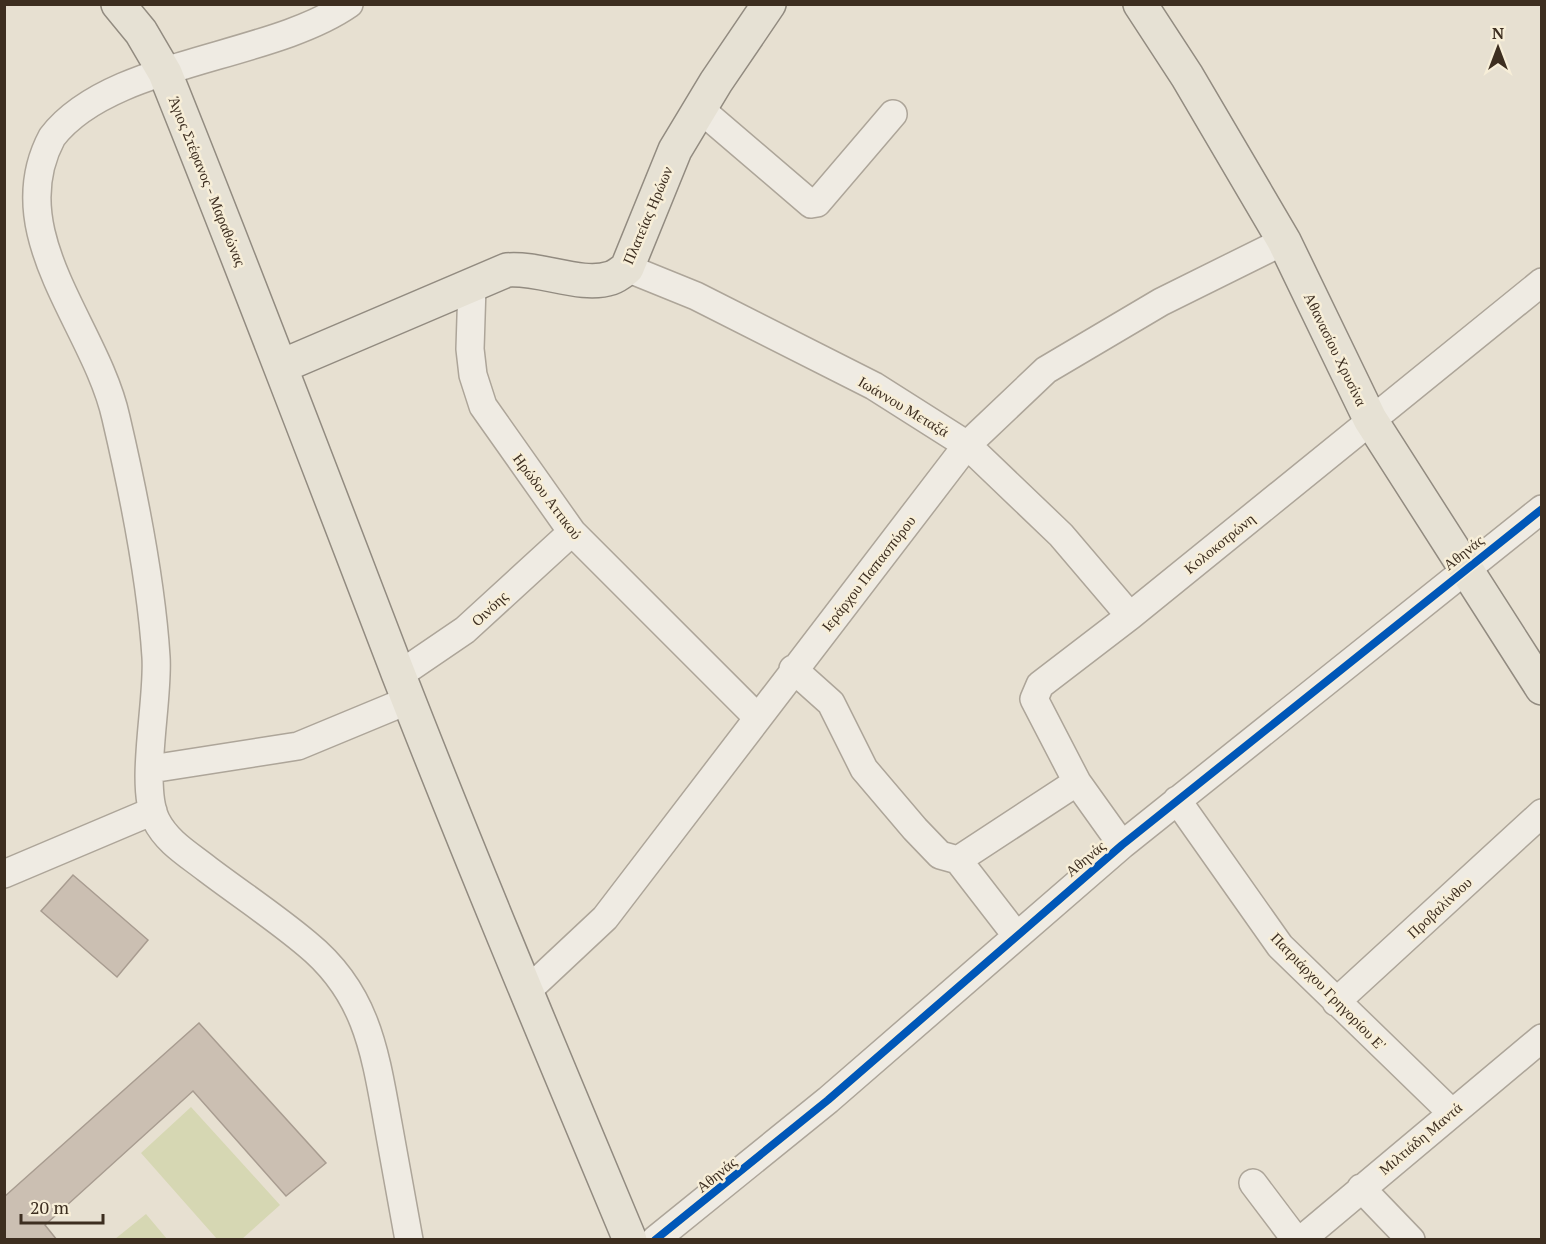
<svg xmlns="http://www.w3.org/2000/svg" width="1546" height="1244" viewBox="0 0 1546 1244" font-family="'PT Serif',serif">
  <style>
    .green { fill: #d6d7b3 }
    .building { fill: #cbbfb2; stroke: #a89c90; stroke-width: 1.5 }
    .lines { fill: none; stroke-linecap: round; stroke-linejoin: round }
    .minor-casing { stroke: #ada599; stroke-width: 30 }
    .major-casing { stroke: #928b80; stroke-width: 36 }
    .minor { stroke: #efebe3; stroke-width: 27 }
    .major { stroke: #e6e1d4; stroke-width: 33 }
    .cycleway-casing { stroke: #f7eed8; stroke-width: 11 }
    .cycleway { stroke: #0057b8; stroke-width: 8 }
    .labels { text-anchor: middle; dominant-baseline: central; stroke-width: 5; stroke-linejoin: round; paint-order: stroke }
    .street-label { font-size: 15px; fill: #3d2e20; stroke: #f7eed8 }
  </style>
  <rect width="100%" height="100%" fill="#e7e0d1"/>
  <path class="green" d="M 191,1107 L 280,1205 L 242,1239 L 217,1239 L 141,1153 Z
    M 146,1214 L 167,1239 L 115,1239 Z"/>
  <path class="building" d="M 73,875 L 148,940 L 117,977 L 41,911 Z
    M 199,1023 L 326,1163 L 286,1196 L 193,1091 L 45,1225 L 57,1240 L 4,1240 L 4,1197 Z"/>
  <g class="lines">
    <defs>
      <path id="minor" d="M 349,4 C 270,59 110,61 52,137 C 0,234 96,326 116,418 C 134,495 151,578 156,657 C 159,700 139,785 156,820 C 167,842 188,854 207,869 C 240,894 275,917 307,944 C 367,993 375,1052 388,1124 C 395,1162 402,1201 409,1240
        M 700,109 L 811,204 L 817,203 L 893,114
        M 627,268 L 696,296 L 874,386 L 967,445 L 1061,535 L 1130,616
        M 472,286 L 470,349 L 473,375 L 483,406 L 572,532 L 757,717
        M 793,669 L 831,703 L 864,769 L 915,829 L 940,855 L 958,860 L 1016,935
        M 399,675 L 465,630 L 572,532
        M 151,769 L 298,746 L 409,700
        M 1177,800 L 1280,946 L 1451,1112
        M 1122,845 L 1077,782 L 1034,699 L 1040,685 L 1130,616 L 1542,282
        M 958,860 L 1077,782
        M 4,874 L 153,811
        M 526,992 L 605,918 L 967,445 L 1046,370 L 1161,302 L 1284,241
        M 1336,1002 L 1542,813
        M 1253,1183 L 1296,1240
        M 1361,1188 L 1411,1240
        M 655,1240 L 828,1100 L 1122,845 L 1542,509
        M 1301,1240 L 1542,1038"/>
      <path id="major" d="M 118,4 L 141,32 L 165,73 C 245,272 321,472 398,673 C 472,863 551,1051 630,1240
        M 1140,4 L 1187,76 L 1284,241 L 1370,419 L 1542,688
        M 282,366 L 507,270 C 540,267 581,288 611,278 C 617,276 623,271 627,268 L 675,150 L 716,82 L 769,4"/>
    </defs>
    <use href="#minor" class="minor-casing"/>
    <use href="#major" class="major-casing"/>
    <use href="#minor" class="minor"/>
    <use href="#major" class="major"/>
    <defs>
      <path id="cycleway" d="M 655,1240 L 828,1100 L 1122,845 L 1542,509"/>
    </defs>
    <use href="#cycleway" class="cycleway-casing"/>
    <use href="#cycleway" class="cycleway"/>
  </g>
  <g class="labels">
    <g class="street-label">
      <text transform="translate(208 181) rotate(68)">Άγιος Στέφανος - Μαραθώνας</text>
      <text transform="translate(647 215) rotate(-67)">Πλατείας Ηρώων</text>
      <text transform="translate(1336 349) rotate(64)">Αθανασίου Χρυσίνα</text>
      <text transform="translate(904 406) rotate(31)">Ιωάννου Μεταξά</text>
      <text transform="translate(548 496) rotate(53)">Ηρώδου Αττικού</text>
      <text transform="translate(1219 543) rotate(-39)">Κολοκοτρώνη</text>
      <text transform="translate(1463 552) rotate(-38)">Αθηνάς</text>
      <text transform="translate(868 573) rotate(-52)">Ιεράρχου Παπασπύρου</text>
      <text transform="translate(489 608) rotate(-43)">Οινόης</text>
      <text transform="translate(1085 858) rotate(-40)">Αθηνάς</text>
      <text transform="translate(1439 907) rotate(-43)">Προβαλίνθου</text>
      <text transform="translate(1329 991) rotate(46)">Πατριάρχου Γρηγορίου Ε'</text>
      <text transform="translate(1420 1138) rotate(-40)">Μιλτιάδη Μαντά</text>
      <text transform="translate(716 1174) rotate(-39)">Αθηνάς</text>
    </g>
  </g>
  <rect width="1546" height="1244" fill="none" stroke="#3d2e20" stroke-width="12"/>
  <g transform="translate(1498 48)" stroke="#f7eed8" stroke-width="4.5" paint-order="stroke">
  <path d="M0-4.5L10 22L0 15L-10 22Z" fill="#3d2e20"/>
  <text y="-9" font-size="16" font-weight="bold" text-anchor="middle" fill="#3d2e20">N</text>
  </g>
  <path d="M21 1214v9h82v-9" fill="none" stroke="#3d2e20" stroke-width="3"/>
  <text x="30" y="1214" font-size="18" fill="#3d2e20" stroke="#f7eed8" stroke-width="4.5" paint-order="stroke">20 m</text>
</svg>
